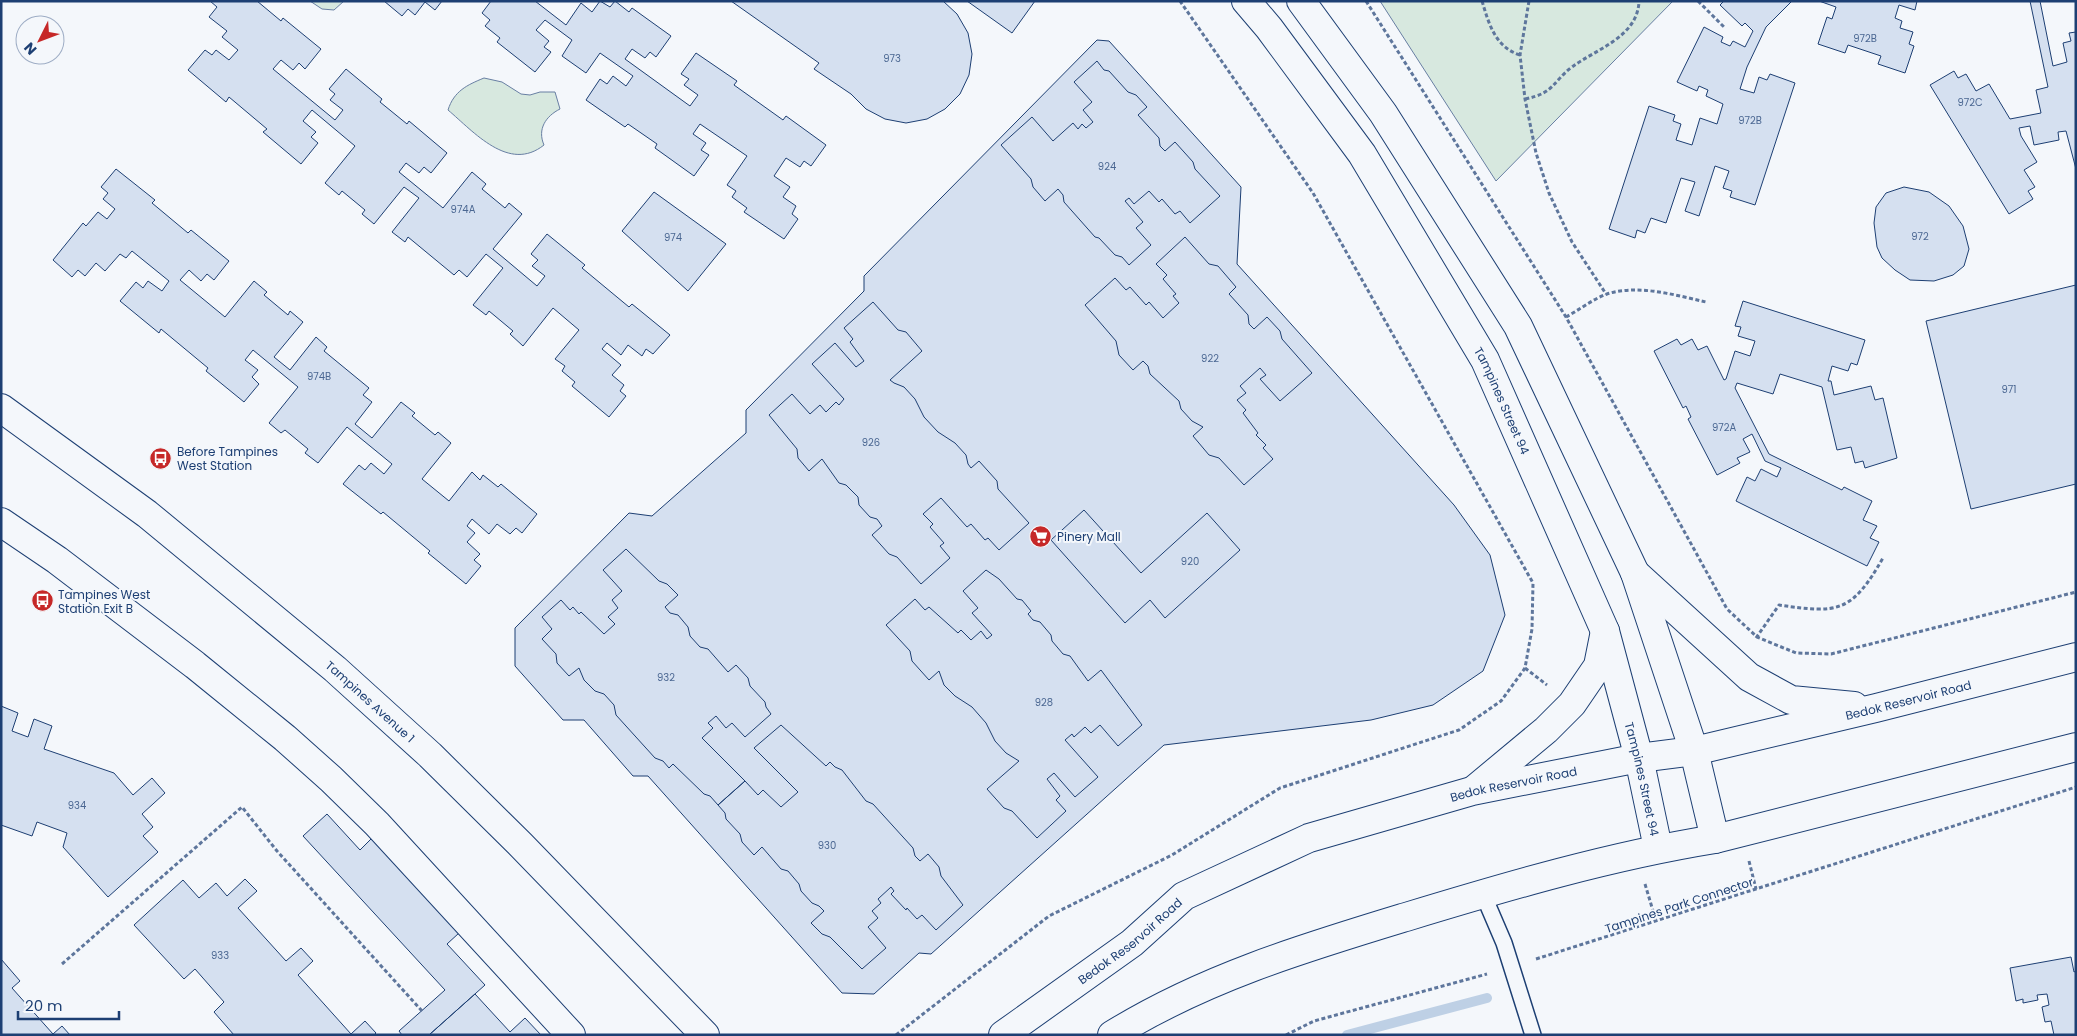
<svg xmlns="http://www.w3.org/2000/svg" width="2077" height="1036" viewBox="0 0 2077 1036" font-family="Poppins,sans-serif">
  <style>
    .green { fill: #d7e8df; stroke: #687fa3 }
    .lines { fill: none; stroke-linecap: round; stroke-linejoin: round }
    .stream { stroke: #bed0e5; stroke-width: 10 }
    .building { fill: #d5e0f0; stroke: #1d3f73 }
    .service-casing { stroke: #1d3f73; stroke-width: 18 }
    .minor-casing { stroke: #1d3f73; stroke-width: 30 }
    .secondary-casing { stroke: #1d3f73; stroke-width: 30 }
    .path { stroke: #5e769c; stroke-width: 3; stroke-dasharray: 4 2.5; stroke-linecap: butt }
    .service { stroke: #f4f7fb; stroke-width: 15 }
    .minor { stroke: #f4f7fb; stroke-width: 28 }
    .secondary { stroke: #f4f7fb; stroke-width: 28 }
    .labels { text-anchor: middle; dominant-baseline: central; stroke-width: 4; stroke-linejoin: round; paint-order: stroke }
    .number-label { font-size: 10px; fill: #4b6792 }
    .street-label { font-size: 12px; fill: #1d3f73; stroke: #f4f7fb }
    .poi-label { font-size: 12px; fill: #1d3f73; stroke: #f4f7fb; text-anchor: start }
  </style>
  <rect width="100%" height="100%" fill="#f4f7fb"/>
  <path class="green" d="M 310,1 L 344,1 L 334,10 L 322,9 Z
    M 1380,1 L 1673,1 L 1496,181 Z
    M 484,78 L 502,82 L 521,94 L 530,95 L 540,92 L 555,92 L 560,109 C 546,116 537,129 544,145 C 509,173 474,132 448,110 C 454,91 467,85 484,78 Z"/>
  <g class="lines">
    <path class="stream" d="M 1347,1035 L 1487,998"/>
  </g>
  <path class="building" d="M 210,1 L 257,1 L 281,21 L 283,18 L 321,49 L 305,69 L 299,63 L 293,70 L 281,60 L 273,69 L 335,120 L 343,110 L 330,100 L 335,94 L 329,89 L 346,69 L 382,99 L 380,102 L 407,124 L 409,121 L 447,153 L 431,173 L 424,167 L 419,173 L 406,163 L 399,172 L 443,208 L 472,172 L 486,184 L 482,189 L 505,208 L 509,203 L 522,214 L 493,249 L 537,286 L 545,276 L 532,266 L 538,260 L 531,254 L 547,234 L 585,265 L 582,268 L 629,307 L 632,304 L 670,335 L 653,354 L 646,349 L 642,356 L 628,345 L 621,355 L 607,343 L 602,349 L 621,365 L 612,375 L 624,385 L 620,391 L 626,396 L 609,417 L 572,386 L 575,382 L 562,371 L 565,366 L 555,359 L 579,330 L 553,308 L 523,346 L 510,334 L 513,331 L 489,311 L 486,315 L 473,305 L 503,268 L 486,254 L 467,277 L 459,270 L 454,275 L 408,237 L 405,242 L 392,232 L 419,198 L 404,187 L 374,224 L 362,214 L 365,210 L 342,191 L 339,195 L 325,183 L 355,146 L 312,110 L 303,121 L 316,132 L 311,137 L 318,143 L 301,164 L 263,132 L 267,129 L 229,97 L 226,102 L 188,70 L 205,50 L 212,55 L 216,50 L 229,60 L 238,50 L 222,37 L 227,31 L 209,17 L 217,7 Z
    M 384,1 L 442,1 L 435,10 L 425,2 L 415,15 L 408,9 L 402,16 Z
    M 491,1 L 535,1 L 566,25 L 581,3 L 592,12 L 600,1 L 610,7 L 615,1 L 629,12 L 632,8 L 671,36 L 656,57 L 650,52 L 645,58 L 632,49 L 625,59 L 690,106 L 698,95 L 684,85 L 689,79 L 681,74 L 696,53 L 737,81 L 734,85 L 783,120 L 786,116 L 826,145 L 811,166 L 804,161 L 800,167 L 786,158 L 774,176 L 790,187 L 783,197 L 796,206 L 792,214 L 798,219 L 784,239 L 744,212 L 747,208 L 732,197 L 736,191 L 727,185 L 747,156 L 700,124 L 693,134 L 706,143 L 701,150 L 709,155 L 694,176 L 655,148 L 657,144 L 628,124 L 625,127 L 586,100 L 600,79 L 607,84 L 613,76 L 626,86 L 633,76 L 600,53 L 586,73 L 562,56 L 572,40 L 545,20 L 536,30 L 549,41 L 544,47 L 551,52 L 535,72 L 497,42 L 500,38 L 485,26 L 490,20 L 482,13 Z
    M 731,1 L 943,1 L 957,14 L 968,33 L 972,54 L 969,75 L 960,94 L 945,109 L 927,119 L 906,123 L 885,119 L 866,109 L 851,94 L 814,69 L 819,63 Z
    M 967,1 L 1035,1 L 1012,33 Z
    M 1724,1 L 1792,1 L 1766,27 L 1747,67 L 1740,89 L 1754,93 L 1759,77 L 1767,80 L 1770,74 L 1795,83 L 1755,205 L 1730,197 L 1732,191 L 1723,188 L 1729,171 L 1715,166 L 1699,216 L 1685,211 L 1695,182 L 1681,178 L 1666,223 L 1651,218 L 1645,233 L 1637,230 L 1635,238 L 1609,229 L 1649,106 L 1675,115 L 1673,121 L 1681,124 L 1676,140 L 1692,145 L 1700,118 L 1717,124 L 1723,104 L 1706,96 L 1708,90 L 1699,86 L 1697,91 L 1677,82 L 1704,27 L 1723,37 L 1721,42 L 1730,46 L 1733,41 L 1745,47 L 1753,31 L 1745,23 L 1742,26 L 1720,5 Z
    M 1819,1 L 1917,1 L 1915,10 L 1899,5 L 1895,18 L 1902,21 L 1900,28 L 1913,32 L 1909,44 L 1914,46 L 1905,73 L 1878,64 L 1881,56 L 1848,45 L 1845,53 L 1818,44 L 1827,17 L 1832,19 L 1836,7 Z
    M 2030,1 L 2040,1 L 2053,66 L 2067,62 L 2063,43 L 2071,41 L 2069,33 L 2076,32 L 2076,169 L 2066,131 L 2058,132 L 2059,140 L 2034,145 L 2030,126 L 2019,128 L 2021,136 L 2037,162 L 2024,170 L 2035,187 L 2028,191 L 2033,199 L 2009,214 L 1930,85 L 1954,71 L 1958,78 L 1966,74 L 1976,91 L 1989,84 L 2010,119 L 2041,113 L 2036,90 L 2048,87 Z
    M 1097,40 L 1109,41 L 1241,187 L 1237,264 L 1454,505 L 1490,555 L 1505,615 L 1483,671 L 1433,705 L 1371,720 L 1164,745 L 931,954 L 919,953 L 874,994 L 842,993 L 648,776 L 633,776 L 584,720 L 563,720 L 515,666 L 515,628 L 629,513 L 652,516 L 746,433 L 746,410 L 864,291 L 864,276 Z
    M 1097,61 L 1104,70 L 1109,71 L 1128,92 L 1136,95 L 1147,107 L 1138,115 L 1159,138 L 1160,146 L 1165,151 L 1175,142 L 1193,162 L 1195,169 L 1220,196 L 1190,223 L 1180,211 L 1175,214 L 1162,199 L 1159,202 L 1149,191 L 1134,204 L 1129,198 L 1125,201 L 1143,222 L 1136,228 L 1151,245 L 1129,265 L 1122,257 L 1115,255 L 1099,238 L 1095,237 L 1064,202 L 1063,195 L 1058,189 L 1045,201 L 1033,187 L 1031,179 L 1001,145 L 1032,117 L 1053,141 L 1073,123 L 1078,129 L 1082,124 L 1086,128 L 1093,122 L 1083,110 L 1092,102 L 1074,82 Z
    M 116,169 L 155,200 L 152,203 L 188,233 L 191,230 L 229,261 L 214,280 L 207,274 L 201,281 L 189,270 L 180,280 L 225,317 L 254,281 L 267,292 L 264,295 L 288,315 L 290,311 L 303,322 L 274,357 L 290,370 L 316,337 L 327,347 L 324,351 L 369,388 L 363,395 L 372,402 L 355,424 L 372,438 L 401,402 L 415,413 L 412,416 L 435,435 L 438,432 L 451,443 L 422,479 L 449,501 L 472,472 L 480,480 L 483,475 L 498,487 L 501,484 L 537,514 L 522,533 L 516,528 L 510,534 L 497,524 L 489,534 L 472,519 L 467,526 L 475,533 L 467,542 L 480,554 L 474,560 L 481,566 L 466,584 L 428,553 L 430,551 L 383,512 L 381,514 L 343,484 L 359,465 L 365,470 L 371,463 L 384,474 L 392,464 L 359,437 L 347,427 L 318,463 L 305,453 L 308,449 L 285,430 L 281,433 L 269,423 L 298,387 L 253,350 L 245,360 L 258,370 L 252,377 L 259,384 L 244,402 L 206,371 L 208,368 L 161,329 L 159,333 L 120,301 L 136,282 L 143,288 L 148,281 L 162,291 L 169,281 L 132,251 L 126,258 L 120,254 L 105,271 L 96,263 L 85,276 L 78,270 L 72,277 L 53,260 L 83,223 L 86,226 L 98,212 L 107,219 L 115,209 L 103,199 L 108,193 L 101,187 Z
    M 1904,187 L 1929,192 L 1949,206 L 1963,226 L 1969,249 L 1964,266 L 1953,275 L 1934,281 L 1910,280 L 1895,270 L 1882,258 L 1877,247 L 1874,223 L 1876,207 L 1886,193 Z
    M 654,192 L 726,244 L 688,291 L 622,231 Z
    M 1185,237 L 1209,264 L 1218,266 L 1236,287 L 1229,294 L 1248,315 L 1249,324 L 1254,329 L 1267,317 L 1280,331 L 1282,339 L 1312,373 L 1280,401 L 1260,379 L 1266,375 L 1260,368 L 1240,386 L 1246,393 L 1237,400 L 1246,410 L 1243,413 L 1258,433 L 1256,435 L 1266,445 L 1263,448 L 1273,459 L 1244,485 L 1219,458 L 1209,455 L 1193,436 L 1203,427 L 1192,421 L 1181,409 L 1179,401 L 1150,374 L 1148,366 L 1143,361 L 1133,370 L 1119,355 L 1116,341 L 1085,305 L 1115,278 L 1126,290 L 1130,287 L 1146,305 L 1149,302 L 1163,318 L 1179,303 L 1173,296 L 1176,294 L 1163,279 L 1167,275 L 1156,264 Z
    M 2076,285 L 2076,484 L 1971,509 L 1926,321 Z
    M 1743,301 L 1865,340 L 1857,365 L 1851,363 L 1848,371 L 1832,366 L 1828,381 L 1831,381 L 1834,395 L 1871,386 L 1875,400 L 1883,398 L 1897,458 L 1865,468 L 1863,461 L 1855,463 L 1851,447 L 1837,450 L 1822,387 L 1780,374 L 1773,394 L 1737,383 L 1735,388 L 1769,454 L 1842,490 L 1844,487 L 1872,501 L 1863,520 L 1877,526 L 1870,538 L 1879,542 L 1867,566 L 1736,501 L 1747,477 L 1755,481 L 1761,469 L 1777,477 L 1781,468 L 1765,461 L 1752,434 L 1743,439 L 1750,452 L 1737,458 L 1740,463 L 1717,475 L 1688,419 L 1691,417 L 1686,406 L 1683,408 L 1654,351 L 1677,339 L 1681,345 L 1692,339 L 1698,350 L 1707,346 L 1724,380 L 1726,379 L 1735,351 L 1750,356 L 1755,341 L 1738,336 L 1741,327 L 1735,326 Z
    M 873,302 L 898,330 L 906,332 L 922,351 L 890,380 L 894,383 L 904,387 L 915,399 L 924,417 L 938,432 L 955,443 L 966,455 L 968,464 L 971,468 L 979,461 L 997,481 L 998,489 L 1029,523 L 999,550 L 988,538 L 985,540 L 971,524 L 967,527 L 941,498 L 923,514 L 933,524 L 930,527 L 944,543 L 940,546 L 950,558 L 921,584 L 897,557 L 889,554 L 872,535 L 882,526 L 877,519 L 870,517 L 859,505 L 858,497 L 846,485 L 839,483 L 822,459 L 809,471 L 798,458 L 797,449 L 769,415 L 792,394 L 810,414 L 820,405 L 826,412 L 836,402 L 839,405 L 844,399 L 812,364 L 835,343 L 856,367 L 864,361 L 850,342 L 853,339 L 844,328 Z
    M 1084,510 L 1141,573 L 1207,513 L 1240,550 L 1165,618 L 1150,600 L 1125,623 L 1051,540 Z
    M 626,549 L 659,581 L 667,584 L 678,595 L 665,607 L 670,613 L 678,615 L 688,627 L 690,636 L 700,647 L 708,649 L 728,672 L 736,665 L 748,678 L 750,686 L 765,702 L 766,707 L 771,714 L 745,737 L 732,723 L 726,728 L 716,716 L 708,723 L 713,728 L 702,738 L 745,781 L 718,805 L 710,796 L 704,794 L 673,764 L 669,768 L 663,761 L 655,758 L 616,715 L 614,705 L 604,694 L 595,691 L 584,680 L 579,668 L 569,676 L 557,663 L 556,654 L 542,639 L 552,629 L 542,617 L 561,600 L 570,610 L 573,607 L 579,614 L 581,612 L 604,634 L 615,624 L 608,617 L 618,608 L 612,600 L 622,591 L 603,570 Z
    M 986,570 L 999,579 L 1017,599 L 1022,600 L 1031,611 L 1028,614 L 1033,620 L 1040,622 L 1051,635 L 1052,641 L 1063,654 L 1070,656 L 1088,681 L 1101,670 L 1142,725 L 1118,746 L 1100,725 L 1091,733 L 1085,727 L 1074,737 L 1072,734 L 1065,740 L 1098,777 L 1075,797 L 1054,773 L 1047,779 L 1060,796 L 1056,800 L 1066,811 L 1037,838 L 1012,811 L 1004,808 L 987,789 L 1019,761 L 1006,753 L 995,741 L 986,723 L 972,707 L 955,696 L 944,685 L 939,671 L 929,680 L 912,661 L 910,651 L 886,625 L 915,599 L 925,610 L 929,607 L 958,633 L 961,630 L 971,640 L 981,631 L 987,639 L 992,635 L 972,613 L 978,608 L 963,591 Z
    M 1,706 L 18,713 L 12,731 L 28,737 L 34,719 L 52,726 L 44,749 L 114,773 L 133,795 L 152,778 L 165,793 L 142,814 L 153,827 L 143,836 L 158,852 L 108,897 L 63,847 L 67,833 L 37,822 L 32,836 L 1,825 Z
    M 781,725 L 826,766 L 830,762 L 835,767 L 842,770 L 866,801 L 873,804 L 913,848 L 915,856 L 920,861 L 928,854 L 939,867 L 941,876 L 963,905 L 936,930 L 922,915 L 917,919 L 907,908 L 906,910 L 891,894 L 894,891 L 891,887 L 878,899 L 881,903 L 872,911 L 878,918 L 868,927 L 886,948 L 862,969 L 830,937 L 822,934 L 811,923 L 824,911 L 819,906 L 812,903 L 801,891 L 799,884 L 788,871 L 781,869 L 762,847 L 754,855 L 742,842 L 740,834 L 726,819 L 725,813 L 718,805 L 745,781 L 758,795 L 763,790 L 781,807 L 798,792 L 754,748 Z
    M 327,814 L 360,850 L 372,838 L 459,933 L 447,944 L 485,985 L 429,1035 L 402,1035 L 399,1031 L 445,990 L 303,836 Z
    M 245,879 L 257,891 L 238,908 L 286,961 L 301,948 L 313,961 L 298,975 L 351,1034 L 365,1021 L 376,1033 L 374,1035 L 234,1035 L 214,1012 L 224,1002 L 195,969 L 184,979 L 134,925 L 183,880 L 199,898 L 216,883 L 227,896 Z
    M 2071,957 L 2074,972 L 2076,971 L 2076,1035 L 2054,1035 L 2051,1021 L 2045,1022 L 2042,1007 L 2049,1005 L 2047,994 L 2037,995 L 2038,1000 L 2023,1003 L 2023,999 L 2016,1001 L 2010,968 Z
    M 1,959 L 20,981 L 12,988 L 53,1034 L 62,1026 L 70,1035 L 1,1035 Z
    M 475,994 L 510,1032 L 525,1018 L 541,1035 L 429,1035 Z"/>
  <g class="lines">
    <defs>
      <path id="service" d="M 1483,894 L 1504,943 L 1533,1035"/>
      <g id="minor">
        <path id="s1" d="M 1246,1 L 1269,28 L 1362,154 L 1485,360 L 1605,631 L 1639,758 L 1658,848"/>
        <path d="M 1301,1 L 1383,113 L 1518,326 L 1635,573 L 1694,751 L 1715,839"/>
      </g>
      <g id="secondary">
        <path id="s2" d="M 1,408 L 147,514 L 335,669 L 430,755 L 521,845 L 705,1035"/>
        <path d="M 1,522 L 57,560 L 195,665 L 285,738 L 331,779 L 377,824 L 571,1035"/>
        <path d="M 1635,573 L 1749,677 L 1791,700 L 1854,706"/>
        <path d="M 1475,789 L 1546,730 L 1572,704 L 1598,666 L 1605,631"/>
        <path id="s3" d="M 1003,1035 L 1132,943 L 1184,896 L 1309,838 L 1472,791 L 1639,758 L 1694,751 L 1876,708 L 2076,657"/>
        <path d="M 1112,1035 C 1204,978 1304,948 1406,917 C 1508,886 1610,856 1715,839 L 2076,747"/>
      </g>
    </defs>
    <use href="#service" class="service-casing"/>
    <use href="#minor" class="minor-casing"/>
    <use href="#secondary" class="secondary-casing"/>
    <path class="path" d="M 1366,1 L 1566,317 L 1727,609 L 1757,637 L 1796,653 L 1831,654 L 2076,592
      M 1482,1 C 1489,24 1495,47 1520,55
      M 1529,1 L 1520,55 L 1525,99 L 1536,153 L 1549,193 L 1572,242 L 1606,294
      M 1698,1 L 1725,28
      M 1525,99 C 1555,93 1552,82 1572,67 C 1596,49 1638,37 1639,1
      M 1566,317 C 1579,310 1593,299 1607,294 C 1638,284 1675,295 1706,302
      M 1756,638 L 1779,605 C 1839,614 1852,612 1883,558
      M 1525,668 L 1547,685
      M 1749,861 L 1756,889
      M 1645,884 L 1656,921
      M 1536,959 L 2076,787
      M 62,964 L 242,807 L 277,851 L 422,1011
      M 896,1035 L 1049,916 L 1172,855 L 1280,788 L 1459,730 L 1501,701 L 1525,668 L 1532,629 L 1533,583 L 1313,193 L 1180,1
      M 1286,1035 L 1314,1021 L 1487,974"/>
    <use href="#service" class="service"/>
    <use href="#minor" class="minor"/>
    <use href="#secondary" class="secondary"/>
  </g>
  <defs>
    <symbol id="bus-disc" viewBox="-11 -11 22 22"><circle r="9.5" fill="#c62828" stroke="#f4f7fb"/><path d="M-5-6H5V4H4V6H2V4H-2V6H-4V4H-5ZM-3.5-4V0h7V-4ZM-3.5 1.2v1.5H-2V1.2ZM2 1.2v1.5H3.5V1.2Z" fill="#fff"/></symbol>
    <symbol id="supermarket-disc" viewBox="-11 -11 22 22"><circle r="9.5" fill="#c62828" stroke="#f4f7fb"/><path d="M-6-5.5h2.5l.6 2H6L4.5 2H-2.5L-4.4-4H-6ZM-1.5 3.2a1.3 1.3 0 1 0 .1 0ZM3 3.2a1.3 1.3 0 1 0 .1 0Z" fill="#fff"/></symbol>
  </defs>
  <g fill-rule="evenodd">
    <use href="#bus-disc" x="148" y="446" width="25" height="25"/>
    <use href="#supermarket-disc" x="1028" y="524" width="25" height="25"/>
    <use href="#bus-disc" x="30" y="588" width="25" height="25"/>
  </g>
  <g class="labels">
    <g class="number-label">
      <text x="1865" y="38">972B</text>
      <text x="892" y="58">973</text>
      <text x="1970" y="102">972C</text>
      <text x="1750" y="120">972B</text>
      <text x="1107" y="166">924</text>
      <text x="463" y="209">974A</text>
      <text x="1920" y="236">972</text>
      <text x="673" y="237">974</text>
      <text x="1210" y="358">922</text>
      <text x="319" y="376">974B</text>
      <text x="2009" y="389">971</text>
      <text x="1724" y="427">972A</text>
      <text x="871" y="442">926</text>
      <text x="1190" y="561">920</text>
      <text x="666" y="677">932</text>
      <text x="1044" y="702">928</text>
      <text x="77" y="805">934</text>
      <text x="827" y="845">930</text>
      <text x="220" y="955">933</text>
    </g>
    <g class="street-label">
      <text stroke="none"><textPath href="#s1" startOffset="476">Tampines Street 94</textPath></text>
      <text stroke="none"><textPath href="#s3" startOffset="982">Bedok Reservoir Road</textPath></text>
      <text stroke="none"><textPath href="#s2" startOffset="472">Tampines Avenue 1</textPath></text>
      <text stroke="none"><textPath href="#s1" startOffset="881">Tampines Street 94</textPath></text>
      <text stroke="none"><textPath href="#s3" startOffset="578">Bedok Reservoir Road</textPath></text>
      <text transform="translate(1679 905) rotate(-18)">Tampines Park Connector</text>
      <text stroke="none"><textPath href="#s3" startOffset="158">Bedok Reservoir Road</textPath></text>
    </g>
    <g class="poi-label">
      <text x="177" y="451">Before Tampines<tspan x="177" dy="14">West Station</tspan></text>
      <text x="1057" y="536">Pinery Mall</text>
      <text x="58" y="594">Tampines West<tspan x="58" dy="14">Station Exit B</tspan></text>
    </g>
  </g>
  <rect width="2077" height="1036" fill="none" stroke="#1d3f73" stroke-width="5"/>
  <g transform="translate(40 40) rotate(228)"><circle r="24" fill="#f4f7fb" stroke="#9eadc5"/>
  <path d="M0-4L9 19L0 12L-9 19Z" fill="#c62828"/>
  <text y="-8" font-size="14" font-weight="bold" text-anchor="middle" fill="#1d3f73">N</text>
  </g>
  <path d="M18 1011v8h101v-8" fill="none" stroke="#1d3f73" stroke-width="2.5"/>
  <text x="25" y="1011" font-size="15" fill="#1d3f73" stroke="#f4f7fb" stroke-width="4" paint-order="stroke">20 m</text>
</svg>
